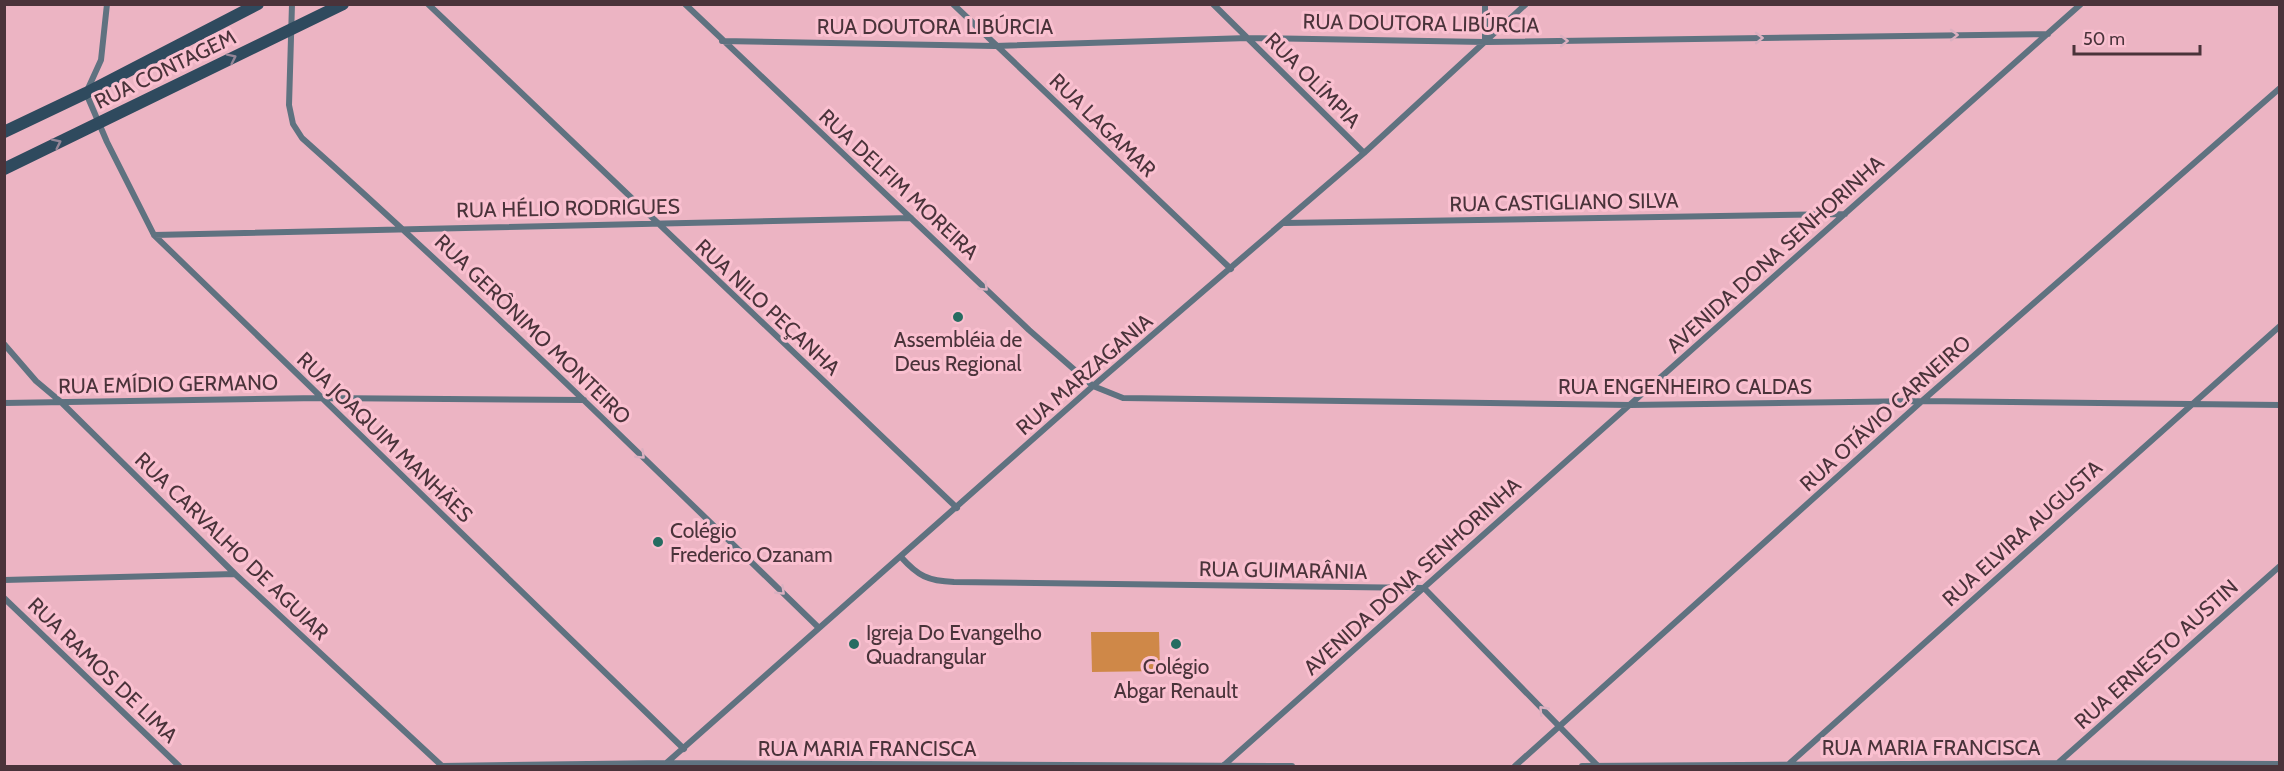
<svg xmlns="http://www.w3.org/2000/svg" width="2284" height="771" viewBox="0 0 2284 771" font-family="Cabin,sans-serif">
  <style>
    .green { fill: #cf8848 }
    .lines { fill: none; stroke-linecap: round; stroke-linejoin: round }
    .street { stroke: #5f7280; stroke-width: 6 }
    .secondary { stroke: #2f4a5e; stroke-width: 12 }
    .oneway { stroke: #dbb0c0 }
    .oneway2 { stroke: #948597 }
    .poi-dot { fill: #266c61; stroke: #fac0d0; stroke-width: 2 }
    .labels { text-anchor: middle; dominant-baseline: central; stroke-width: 6; stroke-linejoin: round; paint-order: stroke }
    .street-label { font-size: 21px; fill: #4a333a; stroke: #fac0d0 }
    .poi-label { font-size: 21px; fill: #4a333a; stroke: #fac0d0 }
  </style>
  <rect width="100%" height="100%" fill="#ecb4c3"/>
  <path class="green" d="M 1091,632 L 1159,632 L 1160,671 L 1092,672 Z"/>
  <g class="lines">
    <path class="street" d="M 107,4 L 101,60 L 86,93 L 107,142 L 154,235 L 684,749
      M 292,4 L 289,105 L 293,124 L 302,138 C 479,296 648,462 818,627
      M 428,4 L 957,508
      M 685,4 L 1029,330 L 1093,386 L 1123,398 L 1630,405 L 1922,401 L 2280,405
      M 953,4 L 1231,269
      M 1213,4 L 1364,153
      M 722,41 L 995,46 L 1248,38 L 1485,42 L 2048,34
      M 1485,42 L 1485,4
      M 1285,223 L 1845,214
      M 154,235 L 911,218
      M 4,344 L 36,381 L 61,402 L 235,574 L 442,766
      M 4,403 L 320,398 L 584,400
      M 901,557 C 918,576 928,581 954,582 L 1424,588 L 1598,766
      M 4,580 L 235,574
      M 4,598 L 179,766
      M 1790,763 L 2280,326
      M 2058,763 L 2280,566
      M 441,766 L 667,763 L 1292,766
      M 663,766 L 1093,386 L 1364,153 L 1526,4
      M 1223,766 L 2081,4
      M 1515,766 L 1922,401 L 2280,88
      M 1582,766 L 2058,763 L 2280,764"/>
    <path class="secondary" d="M 4,132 L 86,93 L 258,4
      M 4,169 L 343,4"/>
  </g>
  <defs><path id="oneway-chevron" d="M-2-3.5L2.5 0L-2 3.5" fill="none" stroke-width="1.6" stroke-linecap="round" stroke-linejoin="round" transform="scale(1.5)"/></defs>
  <g class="oneway">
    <use href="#oneway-chevron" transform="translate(1954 35) rotate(-1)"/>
    <use href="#oneway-chevron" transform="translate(1759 38) rotate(-1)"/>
    <use href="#oneway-chevron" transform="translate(1564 41) rotate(-1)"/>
    <use href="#oneway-chevron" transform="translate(984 287) rotate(44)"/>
    <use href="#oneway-chevron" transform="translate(641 455) rotate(44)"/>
    <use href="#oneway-chevron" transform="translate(781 591) rotate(44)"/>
    <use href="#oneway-chevron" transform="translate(1543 710) rotate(-134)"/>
  </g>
  <g class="oneway2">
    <use href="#oneway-chevron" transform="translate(232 58) rotate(-26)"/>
    <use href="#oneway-chevron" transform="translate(57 143) rotate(-26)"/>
  </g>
  <g class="poi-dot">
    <circle cx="958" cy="317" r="6"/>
    <circle cx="658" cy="542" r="6"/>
    <circle cx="854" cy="644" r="6"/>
    <circle cx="1176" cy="644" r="6"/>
  </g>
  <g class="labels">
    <g class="street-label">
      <text transform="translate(1421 23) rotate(1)">RUA DOUTORA LIBÚRCIA</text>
      <text x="935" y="26">RUA DOUTORA LIBÚRCIA</text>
      <text transform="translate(165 69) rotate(-26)">RUA CONTAGEM</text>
      <text transform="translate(1313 80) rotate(45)">RUA OLÍMPIA</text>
      <text transform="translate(1103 125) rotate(44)">RUA LAGAMAR</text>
      <text transform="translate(899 184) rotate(43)">RUA DELFIM MOREIRA</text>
      <text transform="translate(1564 202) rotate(-1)">RUA CASTIGLIANO SILVA</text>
      <text transform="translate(568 208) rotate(-1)">RUA HÉLIO RODRIGUES</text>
      <text transform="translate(1775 254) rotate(-42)">AVENIDA DONA SENHORINHA</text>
      <text transform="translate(768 307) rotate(43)">RUA NILO PEÇANHA</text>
      <text transform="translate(533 329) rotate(44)">RUA GERÔNIMO MONTEIRO</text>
      <text transform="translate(1084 374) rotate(-41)">RUA MARZAGANIA</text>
      <text transform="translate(168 384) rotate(-1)">RUA EMÍDIO GERMANO</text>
      <text x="1685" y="386">RUA ENGENHEIRO CALDAS</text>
      <text transform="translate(1885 413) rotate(-42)">RUA OTÁVIO CARNEIRO</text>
      <text transform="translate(385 437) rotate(44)">RUA JOAQUIM MANHÃES</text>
      <text transform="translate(2022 533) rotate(-42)">RUA ELVIRA AUGUSTA</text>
      <text transform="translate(232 546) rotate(44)">RUA CARVALHO DE AGUIAR</text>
      <text transform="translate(1283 570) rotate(1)">RUA GUIMARÂNIA</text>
      <text transform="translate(1412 576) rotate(-42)">AVENIDA DONA SENHORINHA</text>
      <text transform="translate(2156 654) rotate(-42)">RUA ERNESTO AUSTIN</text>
      <text transform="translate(103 670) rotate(44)">RUA RAMOS DE LIMA</text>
      <text x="1931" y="747">RUA MARIA FRANCISCA</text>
      <text x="867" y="748">RUA MARIA FRANCISCA</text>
    </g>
    <g class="poi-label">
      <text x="958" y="339">Assembléia de<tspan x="958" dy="24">Deus Regional</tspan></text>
      <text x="670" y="530" text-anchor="start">Colégio<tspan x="670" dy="24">Frederico Ozanam</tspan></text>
      <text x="866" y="632" text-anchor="start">Igreja Do Evangelho<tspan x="866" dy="24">Quadrangular</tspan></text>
      <text x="1176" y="666">Colégio<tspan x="1176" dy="24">Abgar Renault</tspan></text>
    </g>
  </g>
  <rect width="2284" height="771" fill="none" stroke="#4a333a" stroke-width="12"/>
  <path d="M2074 45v9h126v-9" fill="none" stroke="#4a333a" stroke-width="3"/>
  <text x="2083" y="45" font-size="18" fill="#4a333a" stroke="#fac0d0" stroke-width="4.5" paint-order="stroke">50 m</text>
</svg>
